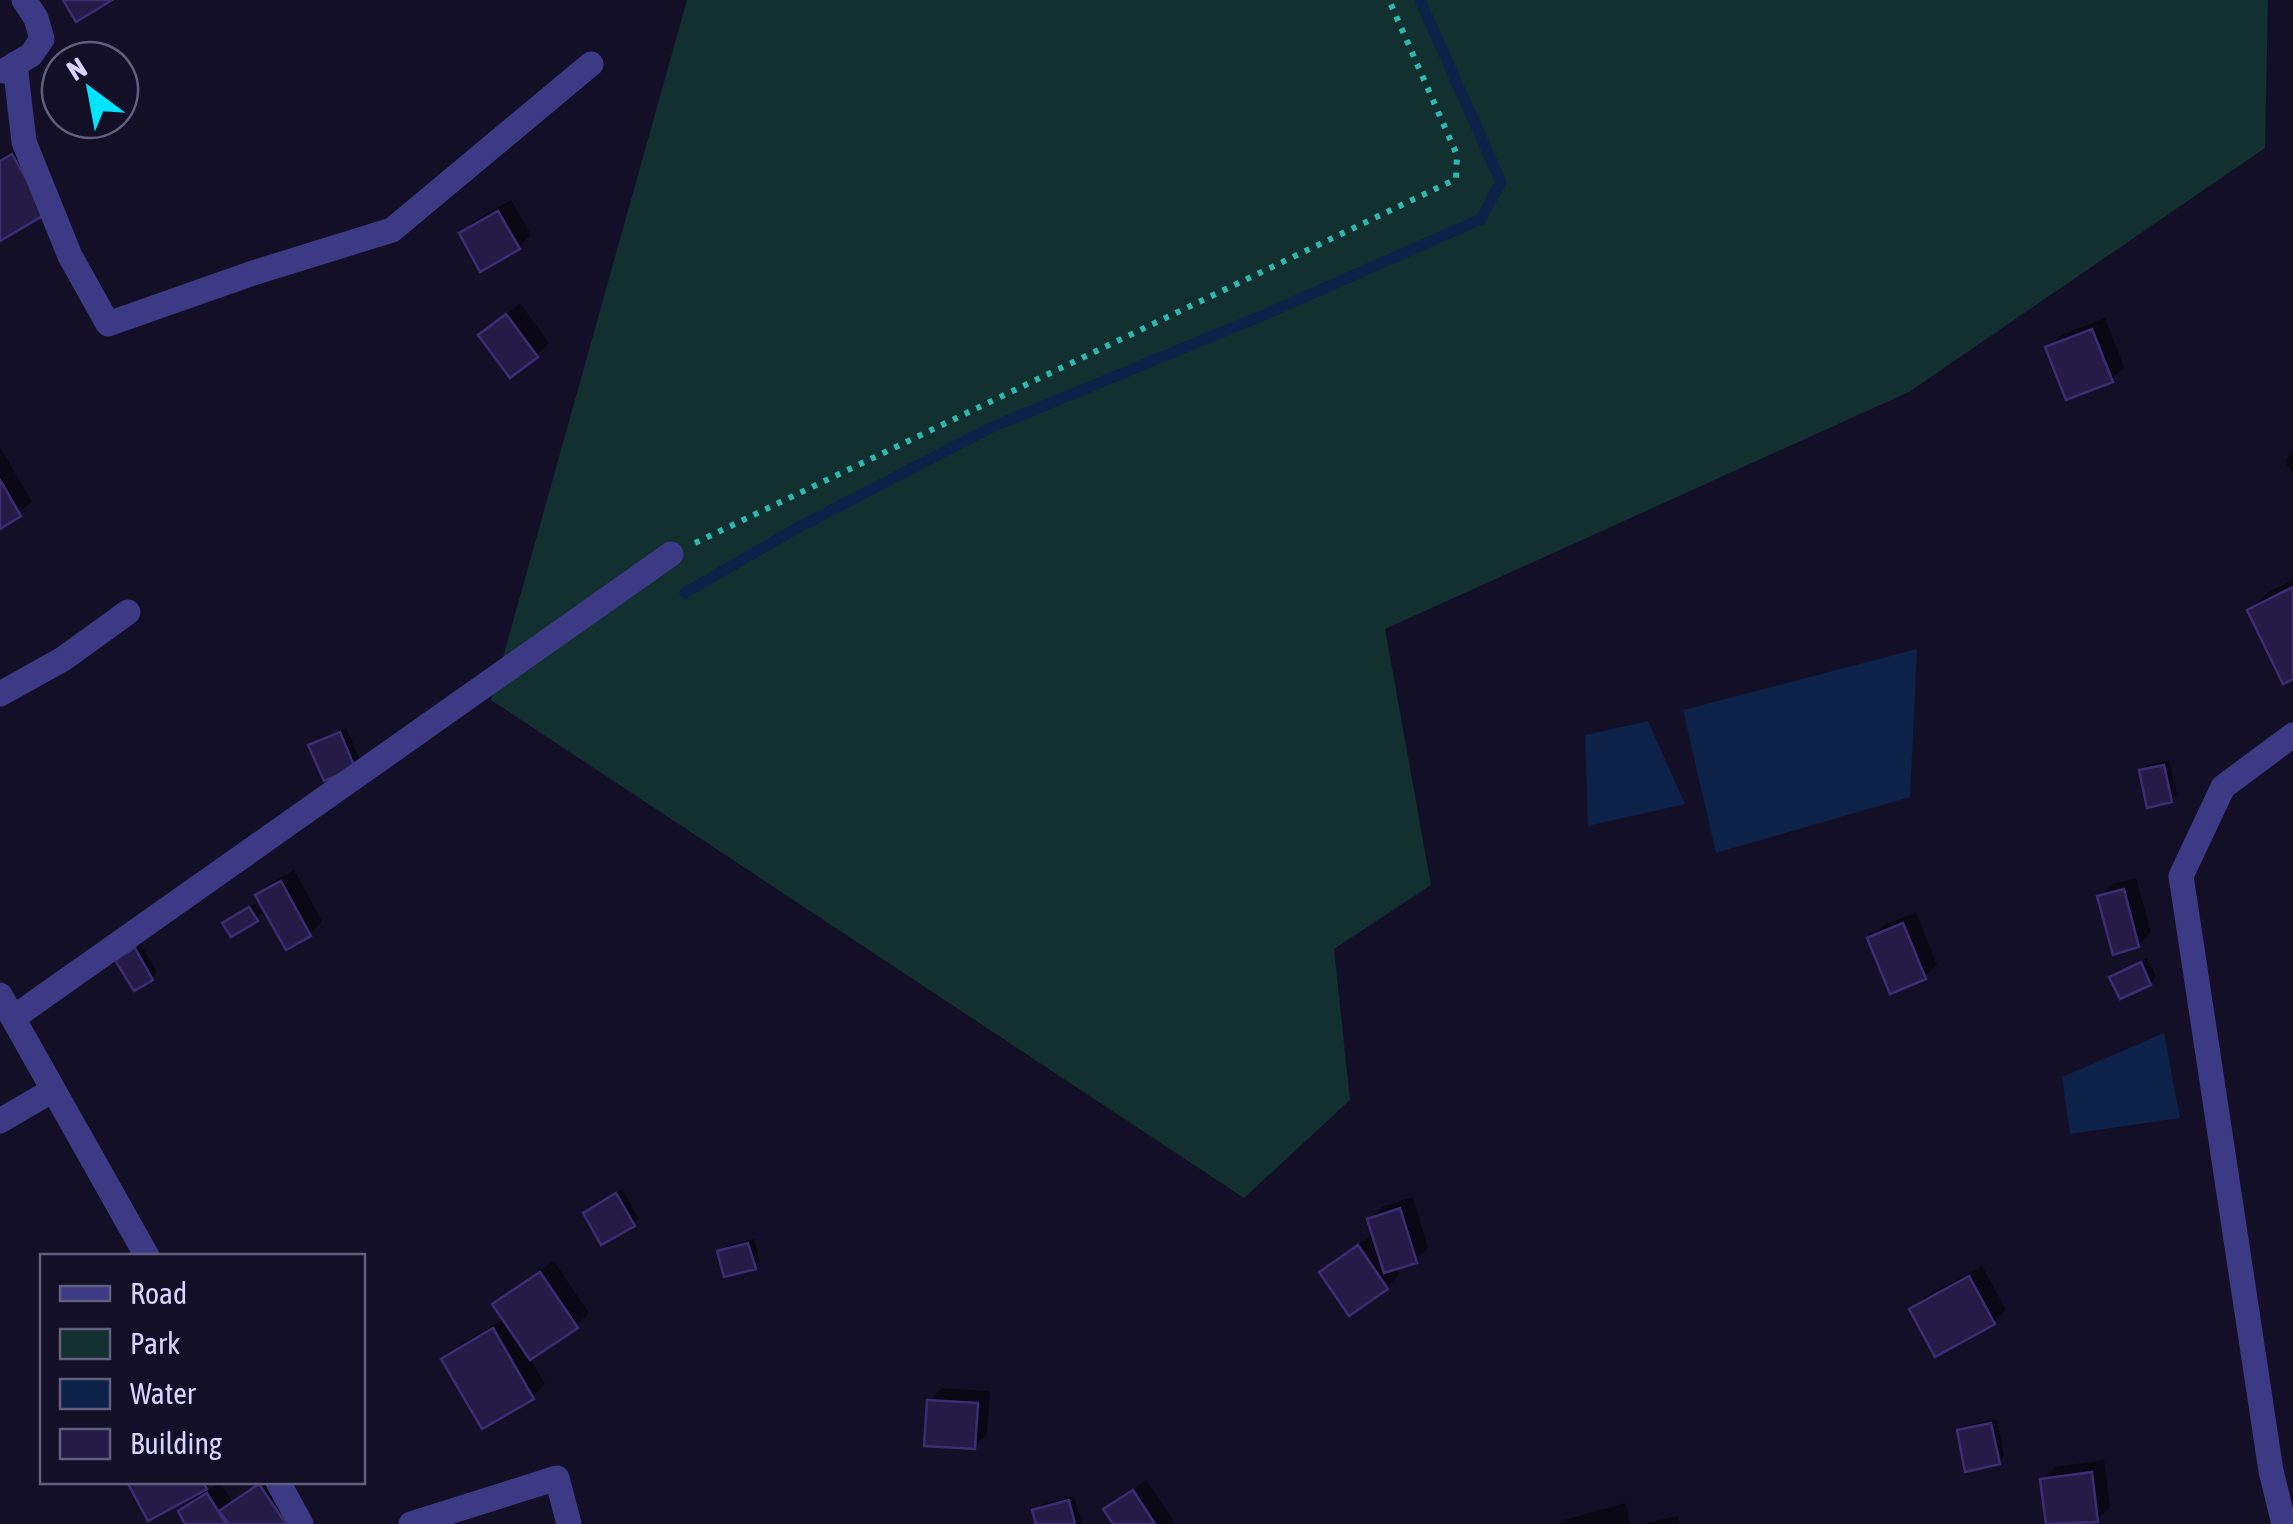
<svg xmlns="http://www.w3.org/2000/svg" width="2293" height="1524" viewBox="0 0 2293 1524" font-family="'Asap Condensed',sans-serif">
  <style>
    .green { fill: #12302f }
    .water { fill: #0c2248 }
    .shadow { fill: #0007 }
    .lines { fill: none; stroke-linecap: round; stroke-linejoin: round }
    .stream { stroke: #0c2248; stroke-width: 11 }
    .building { fill: #241b47; stroke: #3b2d73; stroke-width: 2.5 }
    .path { stroke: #2fb8b0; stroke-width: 6; stroke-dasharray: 5 8; stroke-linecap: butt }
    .minor { stroke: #3d3a85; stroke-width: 25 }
  </style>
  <rect width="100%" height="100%" fill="#130f26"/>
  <path class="green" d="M 687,0 L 2268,0 L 2265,148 L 1909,392 L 1385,629 L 1431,885 L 1334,949 L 1350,1100 L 1244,1198 L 491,700 Z"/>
  <path class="water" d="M 1917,649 L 1910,797 L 1716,853 L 1683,710 Z
    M 1648,721 L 1685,804 L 1588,826 L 1585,735 Z
    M 2164,1033 L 2180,1118 L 2070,1134 L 2062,1077 Z"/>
  <path class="shadow" d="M 26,143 L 58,199 L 0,238 L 0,158 Z
    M 511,200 L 531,235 L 518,247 L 462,234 L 474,221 Z
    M 520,303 L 549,343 L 537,355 L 481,335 Z
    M 2105,318 L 2124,367 L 2111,380 L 2048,348 L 2061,335 Z
    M 0,447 L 32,502 L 0,526 Z
    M 2293,453 L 2293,474 L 2285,461 Z
    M 2293,580 L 2293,676 L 2250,610 L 2270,591 Z
    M 346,728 L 360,760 L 354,766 L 311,746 Z
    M 2169,760 L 2177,794 L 2171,800 L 2141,771 L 2147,765 Z
    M 294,870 L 322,921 L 310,934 L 259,896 L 271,883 Z
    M 2136,878 L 2151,932 L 2138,945 L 2100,897 L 2113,884 Z
    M 255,904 L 262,913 L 256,919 L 231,918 Z
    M 1916,912 L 1937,965 L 1924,977 L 1870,939 L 1882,926 Z
    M 141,945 L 157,972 L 152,978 L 124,955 Z
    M 2147,958 L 2156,977 L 2150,983 L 2112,977 Z
    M 622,1189 L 639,1219 L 633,1224 L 586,1213 Z
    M 1413,1197 L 1428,1248 L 1416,1261 L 1394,1267 L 1399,1274 L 1387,1287 L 1323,1272 L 1374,1233 L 1370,1219 L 1382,1207 Z
    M 754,1239 L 760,1261 L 754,1266 L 720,1252 L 726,1246 Z
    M 554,1261 L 589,1313 L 576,1326 L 529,1357 L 545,1384 L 532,1397 L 444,1359 L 457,1347 L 505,1318 L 495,1304 L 508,1292 Z
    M 1982,1266 L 2006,1310 L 1994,1322 L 1912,1310 L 1925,1297 Z
    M 942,1388 L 990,1391 L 987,1434 L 974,1446 L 929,1401 Z
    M 1997,1419 L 2004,1456 L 1999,1461 L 1960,1431 L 1965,1426 Z
    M 2104,1460 L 2110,1507 L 2097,1520 L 2048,1524 L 2043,1480 L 2055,1467 Z
    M 1146,1480 L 1174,1521 L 1170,1524 L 1116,1524 L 1106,1510 Z
    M 130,1482 L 211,1482 L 201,1494 L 221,1483 L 232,1502 L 261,1482 L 278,1482 L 304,1524 L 188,1524 L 181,1512 L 201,1491 L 149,1518 Z
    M 1074,1496 L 1082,1524 L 1039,1524 L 1035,1511 L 1041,1505 Z
    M 1625,1503 L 1631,1524 L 1559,1524 L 1561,1521 Z
    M 1678,1516 L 1680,1524 L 1645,1524 L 1646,1523 Z"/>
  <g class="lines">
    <path class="stream" d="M 685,593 L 797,528 L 990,428 L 1266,314 L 1481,219 L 1501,182 L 1420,0"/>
  </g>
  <path class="building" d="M 63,0 L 112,0 L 76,22 Z
    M 12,154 L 46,214 L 0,241 L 0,161 Z
    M 498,211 L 520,249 L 480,272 L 459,233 Z
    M 506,314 L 538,357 L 510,378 L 478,335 Z
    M 2092,329 L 2113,382 L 2066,400 L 2045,347 Z
    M 0,480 L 21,516 L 0,529 Z
    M 2293,587 L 2293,679 L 2283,684 L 2247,610 Z
    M 340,732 L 355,768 L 324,781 L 308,745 Z
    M 2164,765 L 2172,802 L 2147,808 L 2139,770 Z
    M 281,881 L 311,936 L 286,950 L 255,895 Z
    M 2124,889 L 2139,947 L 2113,955 L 2097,896 Z
    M 249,907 L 258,921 L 231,937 L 222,923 Z
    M 1903,923 L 1926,979 L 1890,994 L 1867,938 Z
    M 135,948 L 153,980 L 134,991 L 115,960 Z
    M 2141,962 L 2151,985 L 2120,999 L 2109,977 Z
    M 616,1193 L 635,1226 L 601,1245 L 583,1213 Z
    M 1400,1208 L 1417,1263 L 1384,1273 L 1367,1219 Z
    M 748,1243 L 756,1269 L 724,1277 L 717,1251 Z
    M 1358,1245 L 1388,1289 L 1349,1316 L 1319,1272 Z
    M 540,1272 L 578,1328 L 530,1360 L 492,1304 Z
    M 1969,1276 L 1995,1324 L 1935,1357 L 1909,1309 Z
    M 493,1328 L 534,1399 L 482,1429 L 441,1359 Z
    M 927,1400 L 978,1403 L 975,1449 L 924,1446 Z
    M 1991,1423 L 2000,1464 L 1965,1472 L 1957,1430 Z
    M 2092,1472 L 2098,1522 L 2046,1524 L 2040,1479 Z
    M 127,1482 L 203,1482 L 207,1489 L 148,1521 Z
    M 259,1484 L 286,1524 L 229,1524 L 219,1511 Z
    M 1133,1490 L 1155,1524 L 1113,1524 L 1103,1509 Z
    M 207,1493 L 226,1524 L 185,1524 L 178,1511 Z
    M 1069,1500 L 1075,1524 L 1036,1524 L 1032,1510 Z"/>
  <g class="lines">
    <path class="path" d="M 695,543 L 1456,179 L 1457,155 L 1389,0"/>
    <path class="minor" d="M 15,64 L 24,142 L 70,256 L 108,324 L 253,273 L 392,230 L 591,64
      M 4,71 L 31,55 L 42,39 L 36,18 L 24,0
      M 0,694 L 63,659 L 128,612
      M 0,995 L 147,1256
      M 13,1018 L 671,554
      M 0,1121 L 53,1090
      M 278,1482 L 301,1524
      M 411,1524 L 557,1478 L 569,1524
      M 2284,1524 L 2271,1471 L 2181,876 L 2223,787 L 2293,735"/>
  </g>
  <rect x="40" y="1254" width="325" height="230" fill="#130f26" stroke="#625e7d" stroke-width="2.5"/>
  <rect x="60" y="1286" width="50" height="15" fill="#3d3a85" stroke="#625e7d" stroke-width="2.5"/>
  <text x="130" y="1304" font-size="30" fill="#d9d4ff">Road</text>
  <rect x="60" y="1329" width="50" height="30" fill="#12302f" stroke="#625e7d" stroke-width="2.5"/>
  <text x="130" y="1354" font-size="30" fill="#d9d4ff">Park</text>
  <rect x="60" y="1379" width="50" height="30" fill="#0c2248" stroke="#625e7d" stroke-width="2.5"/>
  <text x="130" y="1404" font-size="30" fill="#d9d4ff">Water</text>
  <rect x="60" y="1429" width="50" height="30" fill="#241b47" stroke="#625e7d" stroke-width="2.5"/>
  <text x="130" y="1454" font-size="30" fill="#d9d4ff">Building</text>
  <g transform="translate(90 90) rotate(328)"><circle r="48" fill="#130f26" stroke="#625e7d" stroke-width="2.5"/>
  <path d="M0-8L18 38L0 25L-18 38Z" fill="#00e5ff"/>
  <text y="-15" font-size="28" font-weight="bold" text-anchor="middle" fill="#d9d4ff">N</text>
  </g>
</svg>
